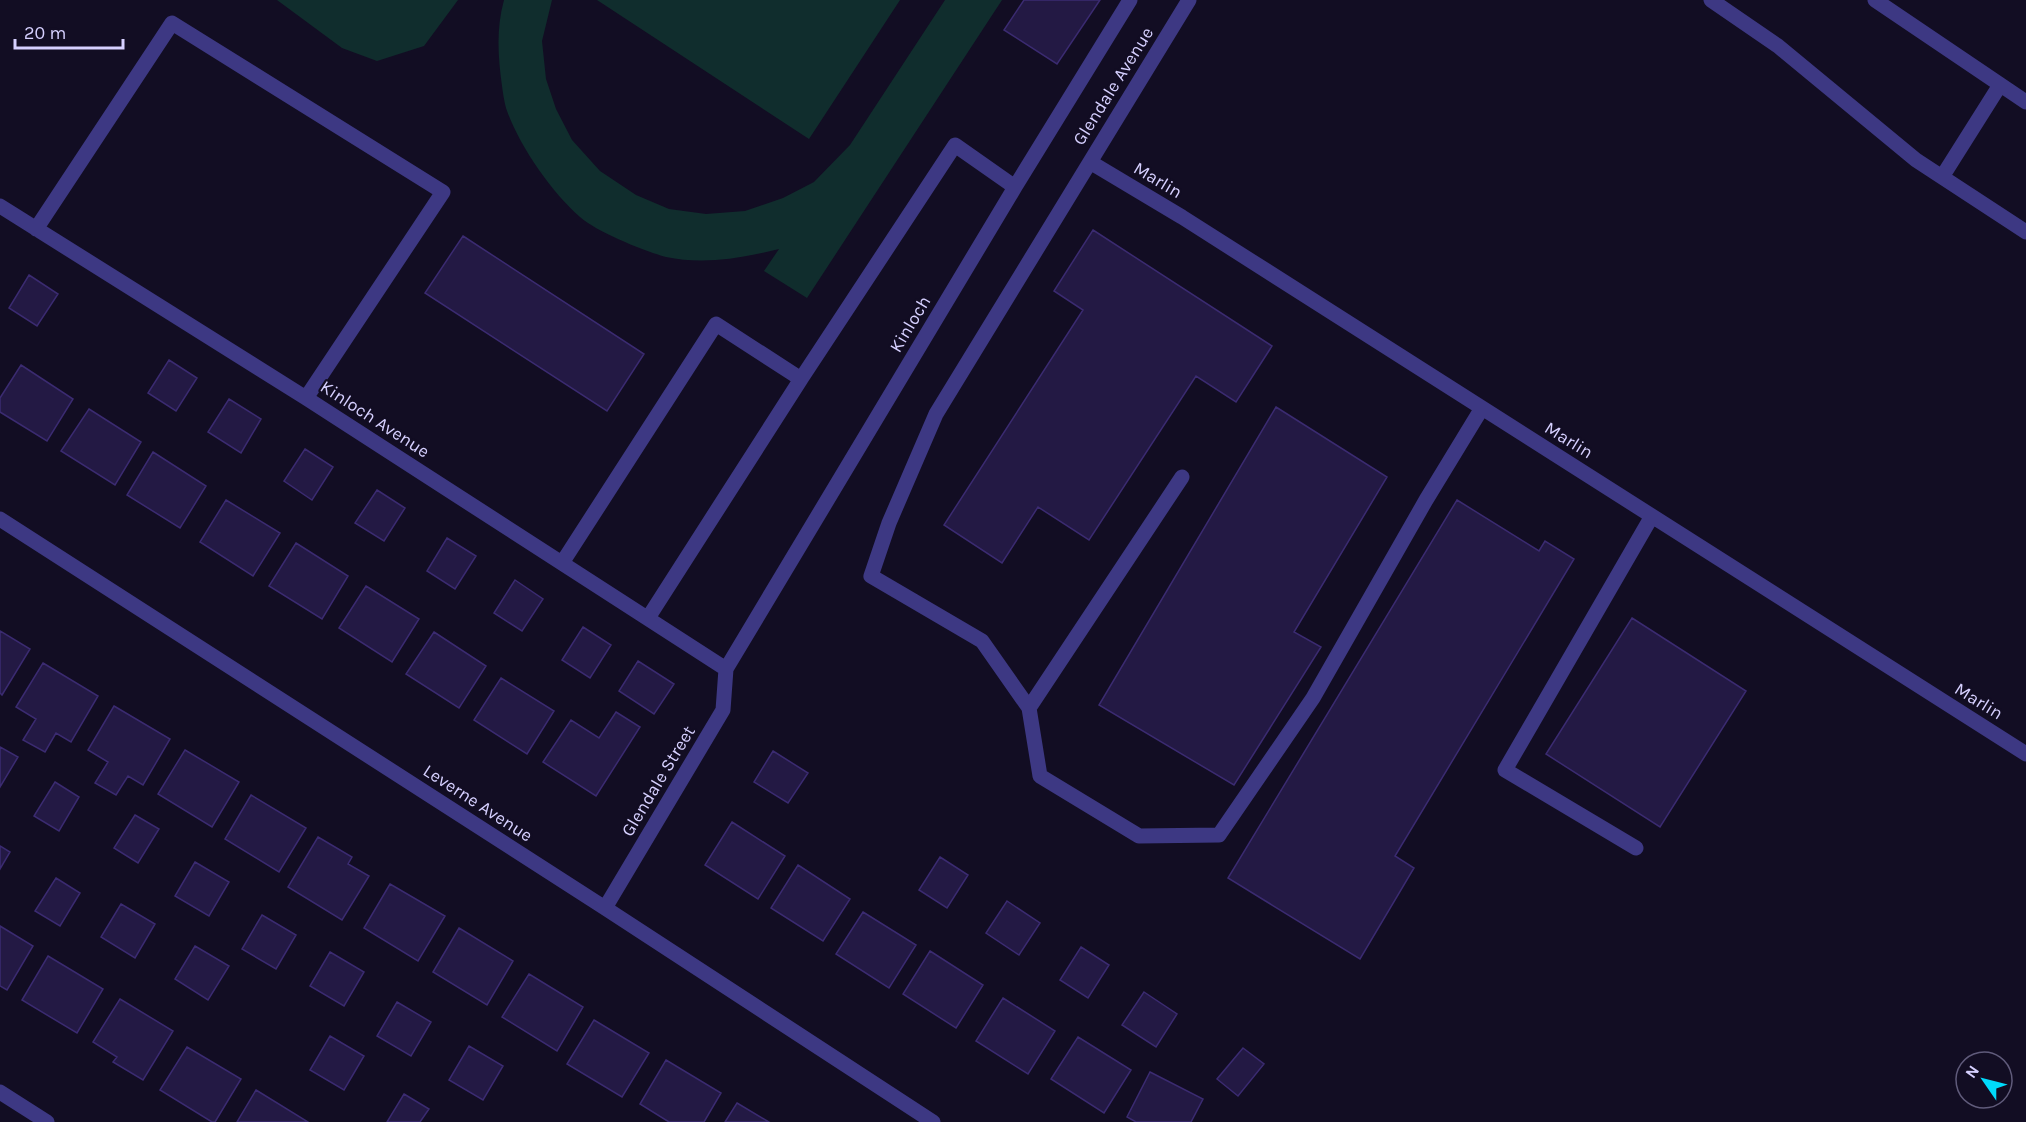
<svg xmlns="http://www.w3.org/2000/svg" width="2026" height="1122" viewBox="0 0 2026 1122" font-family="Karla,sans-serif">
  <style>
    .green { fill: #102d2d }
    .building { fill: #231944; stroke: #3b2b71; stroke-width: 1.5 }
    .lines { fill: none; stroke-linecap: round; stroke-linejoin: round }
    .minor { stroke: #3d3883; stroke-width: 15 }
    .labels { text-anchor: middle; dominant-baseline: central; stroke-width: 4.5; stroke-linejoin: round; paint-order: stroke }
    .street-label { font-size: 18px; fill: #d6d0ff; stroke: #120d23 }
  </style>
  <rect width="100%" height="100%" fill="#120d23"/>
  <path class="green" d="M 277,0 L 458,0 L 424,46 L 377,61 L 342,48 Z
    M 504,0 L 552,0 L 542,41 L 546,79 L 556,109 L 572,140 L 600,171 L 636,195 L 669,209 L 706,214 L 745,211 L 783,198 L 814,182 L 850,145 L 945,0 L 1002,0 L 807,298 L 764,271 L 779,249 C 743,258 704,265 666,257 C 644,251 597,232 580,217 C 551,192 518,144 506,108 C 504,101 503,93 502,86 C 498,57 496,29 504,0 Z
    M 597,0 L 900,0 L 809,139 Z"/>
  <path class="building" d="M 1024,0 L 1100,0 L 1057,64 L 1004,30 Z
    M 1093,230 L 1272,346 L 1236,402 L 1196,376 L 1089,540 L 1038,507 L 1002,563 L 944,525 L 1083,310 L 1054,291 Z
    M 463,236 L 644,354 L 607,411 L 425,293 Z
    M 29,275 L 58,294 L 37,326 L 9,308 Z
    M 169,360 L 197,378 L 176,411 L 148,393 Z
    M 21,365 L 73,399 L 47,441 L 0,412 L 0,398 Z
    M 229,399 L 261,419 L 241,453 L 208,432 Z
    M 1276,407 L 1387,477 L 1294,632 L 1321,647 L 1234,785 L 1099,705 Z
    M 89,409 L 141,442 L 115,485 L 61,451 Z
    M 305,449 L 333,467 L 312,500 L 284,481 Z
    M 153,452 L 206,486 L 180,528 L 127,495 Z
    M 377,490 L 405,508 L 384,541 L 355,523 Z
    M 226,500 L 280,533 L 253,576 L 200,542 Z
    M 1457,500 L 1539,551 L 1545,541 L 1574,559 L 1395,856 L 1414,868 L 1360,959 L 1228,878 Z
    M 447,538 L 476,556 L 455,589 L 427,571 Z
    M 296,543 L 348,576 L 322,619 L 269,586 Z
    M 515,580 L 543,599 L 522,631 L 494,613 Z
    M 366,586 L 419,619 L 392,662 L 339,628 Z
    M 1632,618 L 1746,691 L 1660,827 L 1546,754 Z
    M 583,627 L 611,645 L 590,678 L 562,660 Z
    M 0,631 L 30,649 L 2,695 L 0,693 Z
    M 434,632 L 486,666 L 459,708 L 406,674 Z
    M 638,661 L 674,684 L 654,714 L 619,691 Z
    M 43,663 L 98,696 L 71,742 L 56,733 L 45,752 L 23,740 L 36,719 L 16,707 Z
    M 501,678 L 554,711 L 527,754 L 474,720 Z
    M 114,706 L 170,739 L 143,785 L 128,776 L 116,795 L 95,783 L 108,762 L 88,750 Z
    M 616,712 L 640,727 L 596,796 L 543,762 L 571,720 L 599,738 Z
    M 0,747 L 18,757 L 0,787 Z
    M 185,750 L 239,782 L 212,827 L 158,794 Z
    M 773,751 L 808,773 L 788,803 L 754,782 Z
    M 55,782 L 79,797 L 59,831 L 34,816 Z
    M 251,795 L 306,828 L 279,872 L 225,839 Z
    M 135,815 L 159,829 L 138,863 L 114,848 Z
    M 732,822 L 785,856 L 758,899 L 705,865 Z
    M 318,837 L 352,857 L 348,864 L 369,876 L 342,920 L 288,887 Z
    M 0,846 L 10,852 L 0,869 Z
    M 940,857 L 968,875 L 947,908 L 919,890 Z
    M 195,862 L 229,882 L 209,916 L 175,896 Z
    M 798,865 L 850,899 L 823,941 L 771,908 Z
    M 56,878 L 80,893 L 60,926 L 35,911 Z
    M 390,884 L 445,916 L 418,961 L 364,928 Z
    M 1007,901 L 1040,923 L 1019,955 L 986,933 Z
    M 121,904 L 155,924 L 135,958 L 101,937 Z
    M 863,912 L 916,945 L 889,988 L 836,954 Z
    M 262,915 L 296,935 L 276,969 L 242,949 Z
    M 0,926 L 33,946 L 7,990 L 0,986 Z
    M 459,928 L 513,961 L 487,1005 L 433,972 Z
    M 195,946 L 229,966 L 208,1000 L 175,979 Z
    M 1081,947 L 1109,965 L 1088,998 L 1060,980 Z
    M 930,951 L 983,985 L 956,1028 L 903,994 Z
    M 330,952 L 364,972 L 344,1006 L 310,986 Z
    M 48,956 L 103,989 L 77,1033 L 22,1000 Z
    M 529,974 L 583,1007 L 557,1051 L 502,1017 Z
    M 1144,992 L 1177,1014 L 1156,1047 L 1122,1025 Z
    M 1003,998 L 1055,1031 L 1028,1074 L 976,1041 Z
    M 120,999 L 173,1031 L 143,1080 L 113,1062 L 117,1057 L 93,1042 Z
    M 397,1002 L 431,1022 L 411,1056 L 377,1036 Z
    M 594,1020 L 649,1053 L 622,1097 L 567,1064 Z
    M 330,1036 L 364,1056 L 344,1090 L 310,1070 Z
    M 1078,1037 L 1131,1070 L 1104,1113 L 1051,1079 Z
    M 469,1046 L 503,1066 L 483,1100 L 449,1080 Z
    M 187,1047 L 241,1079 L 215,1122 L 212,1122 L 160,1090 Z
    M 1243,1048 L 1264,1064 L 1238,1096 L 1217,1079 Z
    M 666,1060 L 721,1093 L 704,1122 L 669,1122 L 640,1104 Z
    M 1150,1072 L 1203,1099 L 1191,1122 L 1136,1122 L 1127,1117 Z
    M 256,1090 L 308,1122 L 237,1122 Z
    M 404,1094 L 429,1109 L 420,1122 L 387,1122 Z
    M 737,1103 L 769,1122 L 725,1122 Z"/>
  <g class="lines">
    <path class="minor" d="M 1189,0 L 936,414 L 889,523 L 871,576 L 982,641 L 1029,708 L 1040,776 L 1139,836 L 1219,835 L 1313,698 L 1426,500 L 1482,408
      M 1711,0 L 1778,46 L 1916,160 L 2026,232
      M 1875,0 L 2026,102
      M 1090,162 L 1182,217 L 2026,754
      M 1942,177 L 2000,85
      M 0,206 L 306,398 L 726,669
      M 36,229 L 172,23 L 443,192 L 306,398
      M 801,379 L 955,145 L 1015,187
      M 0,519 L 605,908 L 933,1122
      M 562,563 L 716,324 L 801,379 L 648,618
      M 1029,708 L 1182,477
      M 1636,848 L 1505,770 L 1652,516
      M 605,908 L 723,710 L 726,669 L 1015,187 L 1130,0
      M 0,1092 L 47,1122"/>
  </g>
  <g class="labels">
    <g class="street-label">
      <text transform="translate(1113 86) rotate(-58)">Glendale Avenue</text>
      <text transform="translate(1158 180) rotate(31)">Marlin</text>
      <text transform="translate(910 324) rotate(-59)">Kinloch</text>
      <text transform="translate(375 419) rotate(33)">Kinloch Avenue</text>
      <text transform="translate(1569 440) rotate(32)">Marlin</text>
      <text transform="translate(1979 701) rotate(32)">Marlin</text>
      <text transform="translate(658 781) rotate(-59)">Glendale Street</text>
      <text transform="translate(478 803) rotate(33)">Leverne Avenue</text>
    </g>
  </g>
  <g transform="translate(1984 1080) rotate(305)"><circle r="28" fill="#120d23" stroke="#605b7b" stroke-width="1.5"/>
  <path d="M0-4.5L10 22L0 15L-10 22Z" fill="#00dafb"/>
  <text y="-9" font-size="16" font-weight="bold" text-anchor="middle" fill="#d6d0ff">N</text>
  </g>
  <path d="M15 39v9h108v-9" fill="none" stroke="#d6d0ff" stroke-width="3"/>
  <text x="24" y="39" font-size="18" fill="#d6d0ff" stroke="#120d23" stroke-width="4.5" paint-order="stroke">20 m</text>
</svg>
